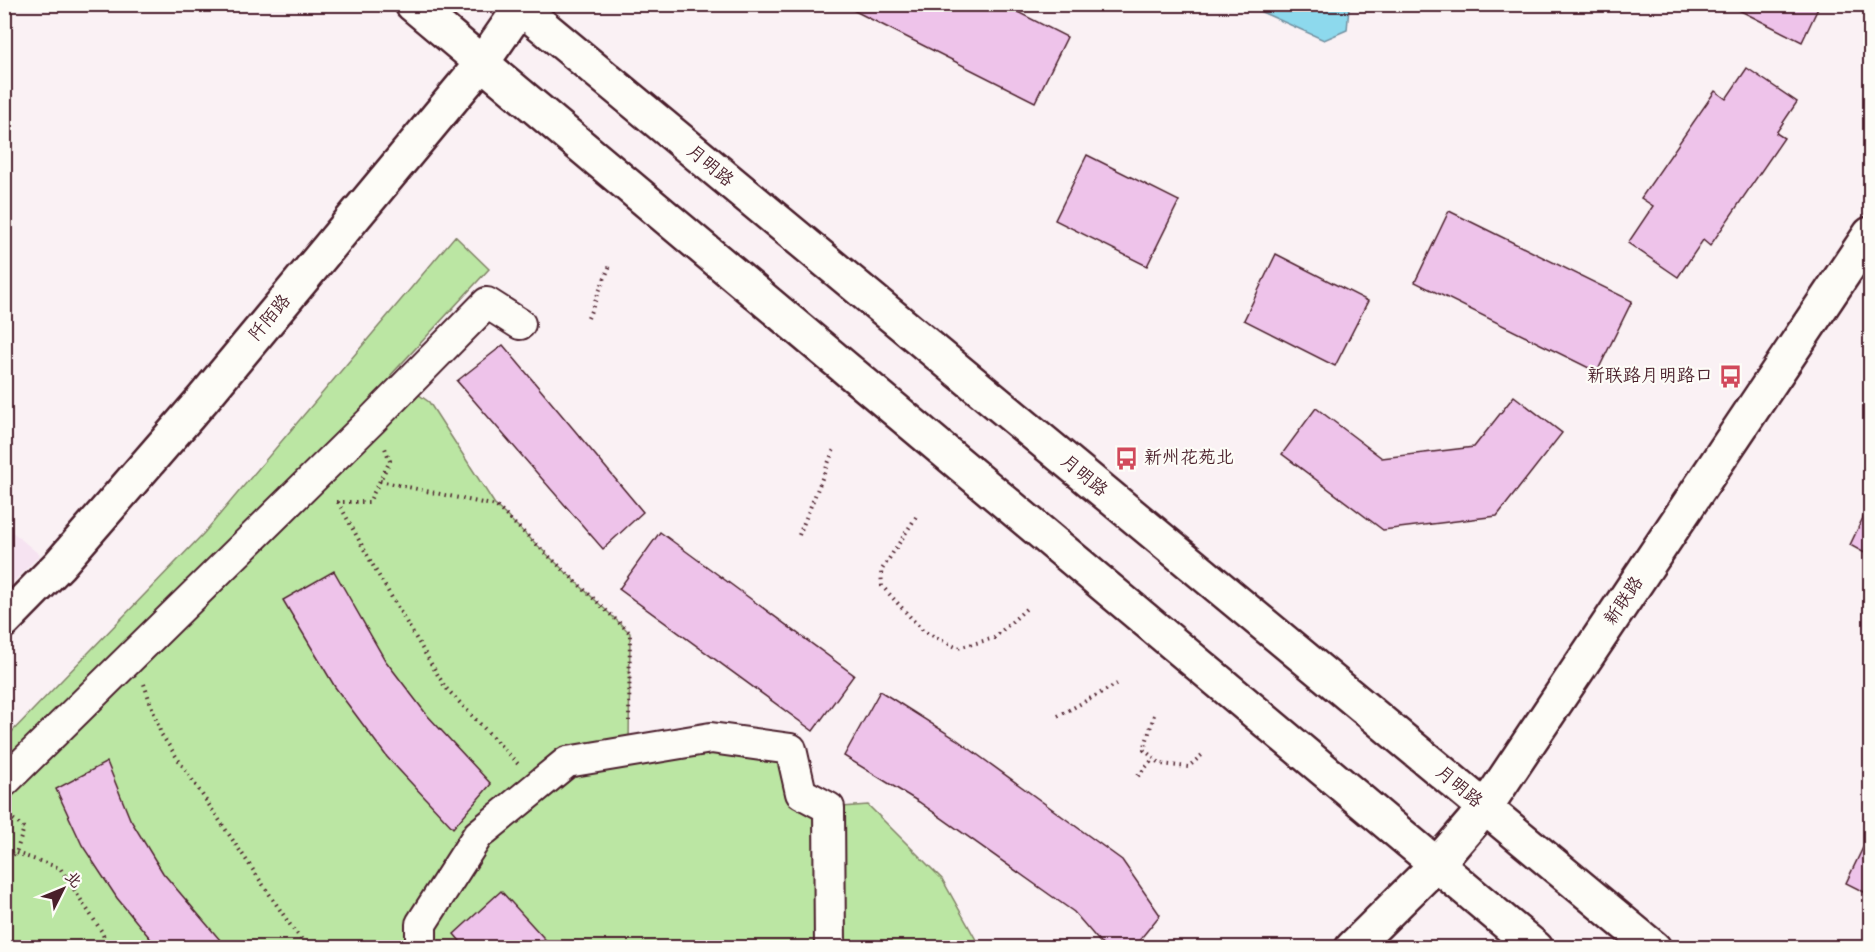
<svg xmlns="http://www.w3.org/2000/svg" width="1875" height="952" viewBox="0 0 1875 952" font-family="Mynerve,'LXGW WenKai TC',sans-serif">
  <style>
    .built { fill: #f6e3f1 }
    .green { fill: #bbe6a3; stroke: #828267; stroke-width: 1.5 }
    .water { fill: #8dd9ed; stroke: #728f9f; stroke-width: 1.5 }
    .building { fill: #eec3ea; stroke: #4a1f2b; stroke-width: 1.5 }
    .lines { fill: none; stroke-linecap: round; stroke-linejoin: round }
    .street-casing { stroke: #4a1f2b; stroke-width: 34 }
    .secondary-casing { stroke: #4a1f2b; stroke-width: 38 }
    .path { stroke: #4a1f2b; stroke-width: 4; stroke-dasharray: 1.5 4.5; stroke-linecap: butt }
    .street { stroke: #fdfcf7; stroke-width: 30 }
    .secondary { stroke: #fdfcf7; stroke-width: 33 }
    .labels { text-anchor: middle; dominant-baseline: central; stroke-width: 4.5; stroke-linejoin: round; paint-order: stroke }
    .street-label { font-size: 18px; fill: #4a1f2b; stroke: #fdfcf7 }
    .poi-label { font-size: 18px; fill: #4a1f2b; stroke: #fdfcf7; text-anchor: end }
  </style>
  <rect width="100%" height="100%" fill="#faf1f4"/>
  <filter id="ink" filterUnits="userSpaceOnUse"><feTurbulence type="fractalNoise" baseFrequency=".0167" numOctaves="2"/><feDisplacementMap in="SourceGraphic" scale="12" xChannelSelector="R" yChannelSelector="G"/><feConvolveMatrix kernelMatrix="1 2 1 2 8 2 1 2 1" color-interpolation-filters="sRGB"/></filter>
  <g filter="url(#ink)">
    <path class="built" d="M 5,526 L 40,555 L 5,590 Z"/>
    <path class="green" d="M 455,236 L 489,269 L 391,375 L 429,402 L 496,506 L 630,633 L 629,751 L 791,749 L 829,808 L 868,805 L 942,879 L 980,947 L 5,947 L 4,740 L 204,533 Z"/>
    <path class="water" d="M 1246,5 L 1353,5 L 1349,8 L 1347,30 L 1324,40 Z"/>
    <path class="building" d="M 841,4 L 1002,4 L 1067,37 L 1035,102 Z
      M 1727,4 L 1820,4 L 1802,42 Z
      M 1747,68 L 1797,102 L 1776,133 L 1784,138 L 1710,246 L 1703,240 L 1678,277 L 1628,243 L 1653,206 L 1641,198 L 1715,91 L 1726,99 Z
      M 1087,155 L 1179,201 L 1147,266 L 1055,220 Z
      M 1449,211 L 1632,301 L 1597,372 L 1415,282 Z
      M 1276,254 L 1368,301 L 1335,366 L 1244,320 Z
      M 503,345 L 643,512 L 603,549 L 457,381 Z
      M 1514,396 L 1562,433 L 1497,516 L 1383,530 L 1282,454 L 1316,408 L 1382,458 L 1474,447 Z
      M 1870,503 L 1870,556 L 1850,545 Z
      M 660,532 L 854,675 L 813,731 L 619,589 Z
      M 334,571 L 385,660 L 427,715 L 491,784 L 453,828 L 387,757 L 335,687 L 283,600 Z
      M 880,691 L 956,739 L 1122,860 L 1160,915 L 1133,948 L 1105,948 L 1074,912 L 919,802 L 844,756 Z
      M 107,762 L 130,819 L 163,873 L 220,940 L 231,948 L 158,948 L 117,898 L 82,845 L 56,789 Z
      M 1870,833 L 1870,895 L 1846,883 Z
      M 501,891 L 553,948 L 466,948 L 454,934 Z"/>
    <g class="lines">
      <defs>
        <path id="street" d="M 4,782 L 372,420 L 487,303 L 520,324
          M 421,948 L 421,924 L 478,835 L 567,762 L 711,738 L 791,749 L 801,793 L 829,808 L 830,948"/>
        <path id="secondary" d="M 412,4 L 1536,948
          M 516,4 L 1654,948
          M 4,621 L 59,565 L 203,399 L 482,63 L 523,4
          M 1352,948 L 1436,865 L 1485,808 L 1870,234"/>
      </defs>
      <use href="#street" class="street-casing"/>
      <use href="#secondary" class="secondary-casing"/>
      <path class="path" d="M 588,318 L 611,263
        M 380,481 L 496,506 L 630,633 L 629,721
        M 337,502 L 369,502 L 390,461 L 385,448
        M 338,502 L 376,571 L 445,687 L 518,764
        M 916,517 L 881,571 L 882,586 L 923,631 L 958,648 L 994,638 L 1027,608
        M 799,535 L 834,449
        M 144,684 L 161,734 L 293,929 L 309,948
        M 1154,715 L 1144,750 L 1161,764 L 1188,767 L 1202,755
        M 1058,716 L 1117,684
        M 1138,776 L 1154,758
        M 4,812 L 24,828 L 16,853 L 4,860
        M 16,853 L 60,868 L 102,932 L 108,948"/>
      <use href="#street" class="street"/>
      <use href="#secondary" class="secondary"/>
    </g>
  </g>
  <defs>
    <symbol id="bus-bare" viewBox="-9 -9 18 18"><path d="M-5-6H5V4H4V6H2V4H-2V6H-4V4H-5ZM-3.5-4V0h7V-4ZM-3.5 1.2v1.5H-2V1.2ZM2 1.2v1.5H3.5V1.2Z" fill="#d1495b" stroke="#fdfcf7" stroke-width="2.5" paint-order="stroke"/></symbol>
  </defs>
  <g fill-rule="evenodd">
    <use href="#bus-bare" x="1714" y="360" width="33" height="33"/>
    <use href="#bus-bare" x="1110" y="442" width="33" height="33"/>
  </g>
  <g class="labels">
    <g class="street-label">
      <text transform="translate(710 166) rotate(40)">月明路</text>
      <text transform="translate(270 318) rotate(-50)">阡陌路</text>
      <text transform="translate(1084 476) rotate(40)">月明路</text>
      <text transform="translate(1624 601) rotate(-56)">新联路</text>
      <text transform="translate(1459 787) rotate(40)">月明路</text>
    </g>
    <g class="poi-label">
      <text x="1713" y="376">新联路月明路口</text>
      <text x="1144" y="458" text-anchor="start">新州花苑北</text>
    </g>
  </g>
  <rect width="1875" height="952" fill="none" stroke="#fdfcf7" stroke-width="24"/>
  <rect x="12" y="12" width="1851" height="928" fill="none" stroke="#4a1f2b" stroke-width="2" filter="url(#ink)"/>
  <g transform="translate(63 889) rotate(47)" stroke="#fdfcf7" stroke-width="4.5" paint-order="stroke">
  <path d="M0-4.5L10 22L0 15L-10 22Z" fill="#4a1f2b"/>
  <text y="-9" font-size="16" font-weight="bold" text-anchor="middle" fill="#4a1f2b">北</text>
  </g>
</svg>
